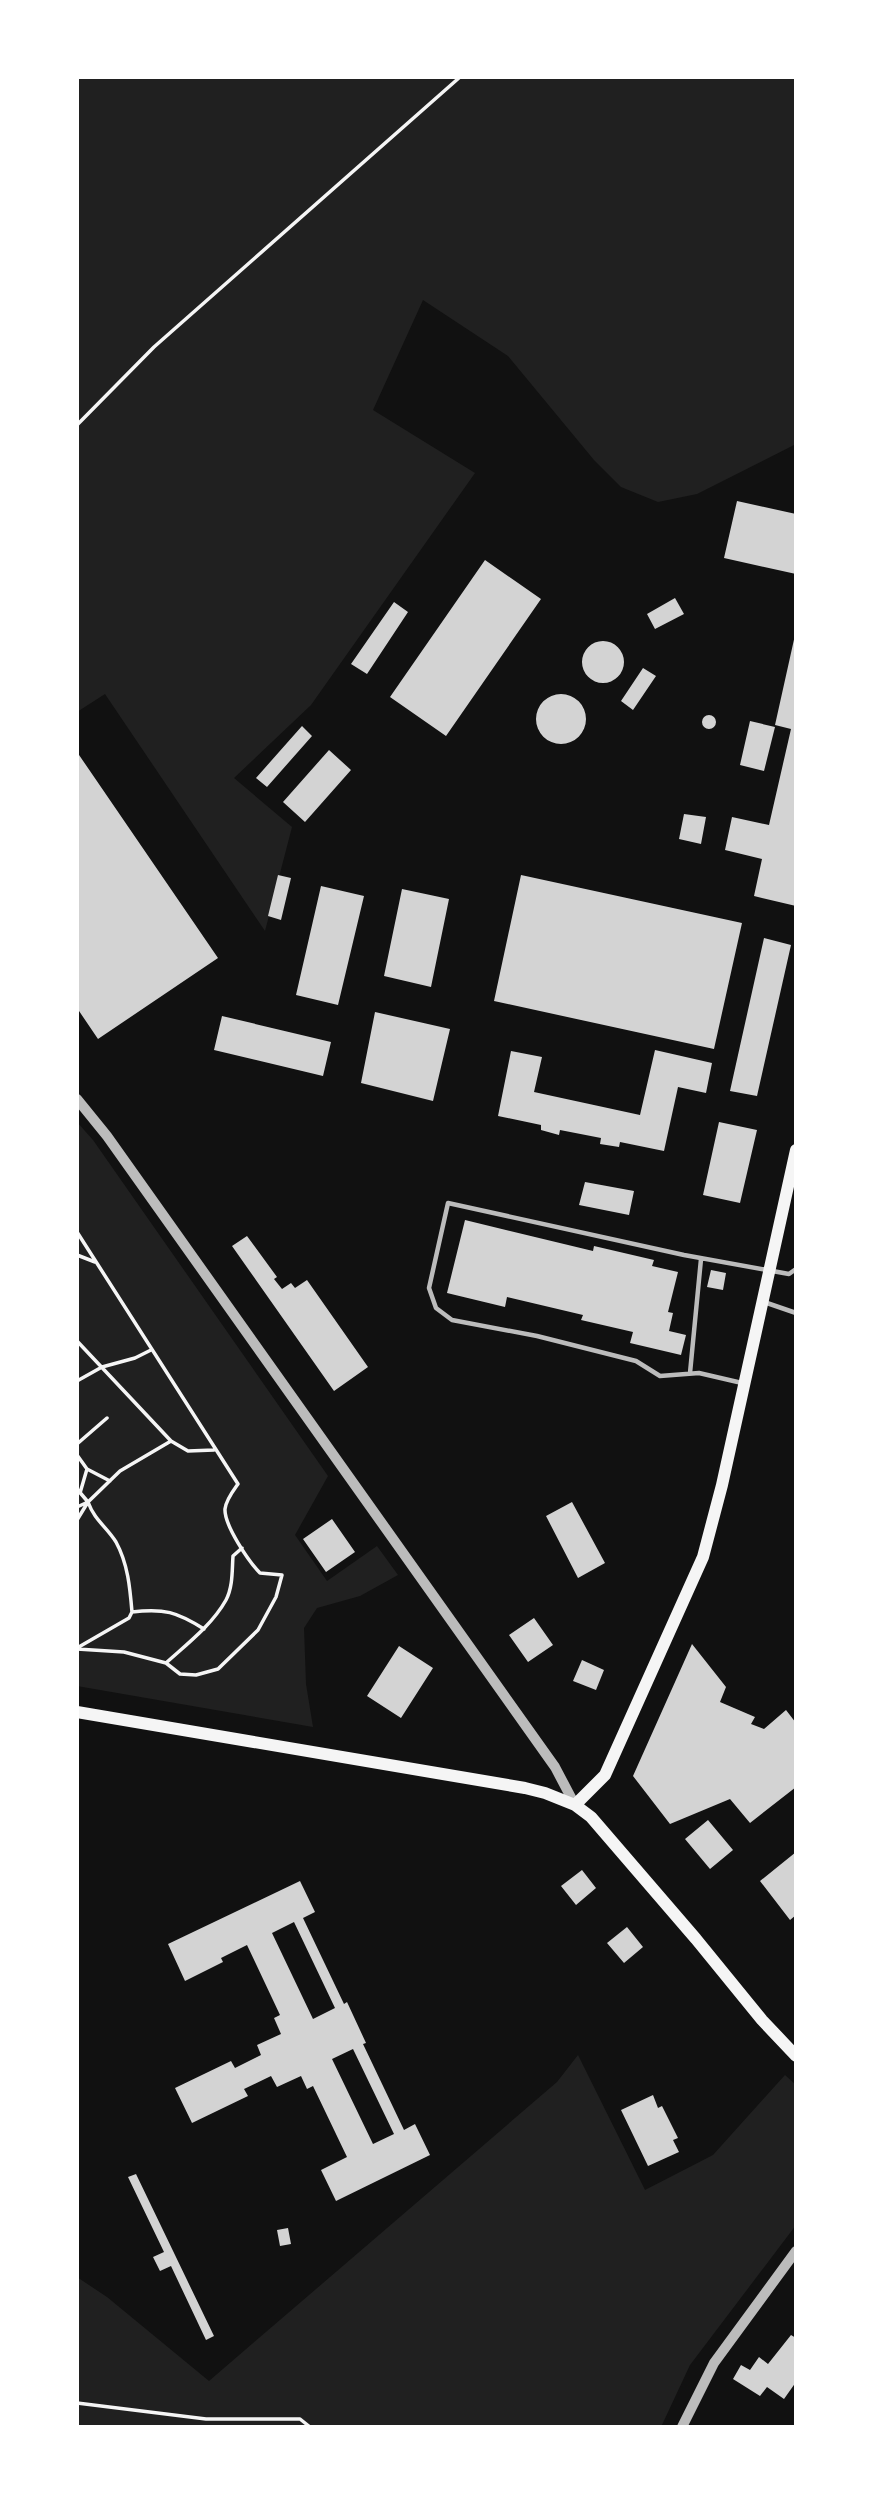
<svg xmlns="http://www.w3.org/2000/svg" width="873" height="2504" viewBox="0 0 873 2504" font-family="Arial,sans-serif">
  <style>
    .green { fill: #202020 }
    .building { fill: #d3d3d3; fill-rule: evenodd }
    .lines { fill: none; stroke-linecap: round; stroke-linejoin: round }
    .path { stroke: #f5f5f5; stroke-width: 3.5 }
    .service { stroke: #bcbcbc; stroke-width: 4.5 }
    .tertiary { stroke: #bcbcbc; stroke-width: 10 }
    .secondary { stroke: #f5f5f5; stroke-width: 12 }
  </style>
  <rect width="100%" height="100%" fill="#111"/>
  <path class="green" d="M 77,77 L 796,77 L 796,444 L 697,494 L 658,502 L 621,487 L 594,460 L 508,356 L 423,300 L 373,410 L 475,473 L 311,705 L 234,778 L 292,827 L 265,931 L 105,694 L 77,712 Z
    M 77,1122 L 93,1140 L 328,1476 L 295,1535 L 327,1581 L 377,1546 L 398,1575 L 360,1596 L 317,1608 L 304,1628 L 306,1684 L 313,1727 L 77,1686 Z
    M 578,2055 L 645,2190 L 713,2155 L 785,2075 L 796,2085 L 796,2225 L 690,2365 L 661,2427 L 77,2427 L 77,2277 L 107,2297 L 209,2381 L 557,2082 Z"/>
  <path class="building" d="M 737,501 L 796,514 L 796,574 L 724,558 Z
    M 485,560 L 541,599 L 446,736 L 390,697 Z
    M 675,598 L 684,614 L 655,629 L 647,614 Z
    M 394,602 L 408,612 L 367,674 L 351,664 Z
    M 795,635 L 796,635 L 796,906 L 754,896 L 762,859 L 725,850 L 732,817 L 769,825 L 791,729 L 775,725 Z
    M582 662a21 21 0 1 1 42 0a21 21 0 1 1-42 0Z
    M 643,668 L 656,676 L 633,710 L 621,701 Z
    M536 719a25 25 0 1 1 50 0a25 25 0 1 1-50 0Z
    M702 722a7 7 0 1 1 14 0a7 7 0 1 1-14 0Z
    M 750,721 L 775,727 L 764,771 L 740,765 Z
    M 302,726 L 312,736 L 267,787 L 256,778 Z
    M 329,750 L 351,770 L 305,822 L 283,802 Z
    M 77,752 L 218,958 L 98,1039 L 77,1008 Z
    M 684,814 L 706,817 L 701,844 L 679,839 Z
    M 278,875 L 291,878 L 281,920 L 268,916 Z
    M 521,875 L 742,923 L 714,1049 L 494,1001 Z
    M 321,886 L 364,896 L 338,1005 L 296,995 Z
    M 402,889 L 449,899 L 431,987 L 384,976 Z
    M 764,938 L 791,945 L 757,1096 L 730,1091 Z
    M 375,1012 L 450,1029 L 433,1101 L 361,1083 Z
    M 222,1016 L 331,1042 L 323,1076 L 214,1050 Z
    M 655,1050 L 712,1063 L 706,1093 L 678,1087 L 664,1151 L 620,1142 L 619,1147 L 600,1144 L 601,1138 L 560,1130 L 559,1135 L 541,1130 L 541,1125 L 498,1116 L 511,1051 L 542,1057 L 534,1092 L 640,1115 Z
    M 719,1122 L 757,1130 L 740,1203 L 703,1195 Z
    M 585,1182 L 634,1191 L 629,1215 L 579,1205 Z
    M 465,1220 L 593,1251 L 594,1246 L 654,1260 L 652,1266 L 678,1272 L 668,1312 L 673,1313 L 669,1331 L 686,1335 L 681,1355 L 630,1343 L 633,1332 L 581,1320 L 583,1315 L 507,1297 L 505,1307 L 447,1293 Z
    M 247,1236 L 277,1277 L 274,1279 L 282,1289 L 291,1283 L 295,1288 L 307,1280 L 368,1367 L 334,1391 L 232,1246 Z
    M 711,1270 L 726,1273 L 723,1290 L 707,1287 Z
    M 572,1502 L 605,1563 L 578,1578 L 546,1516 Z
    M 332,1519 L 355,1552 L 326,1572 L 303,1539 Z
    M 534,1618 L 553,1645 L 528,1662 L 509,1635 Z
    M 692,1644 L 726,1687 L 720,1702 L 755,1717 L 751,1724 L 764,1729 L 786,1710 L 796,1723 L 796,1787 L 750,1823 L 730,1799 L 670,1824 L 633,1776 Z
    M 399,1646 L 433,1668 L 401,1718 L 367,1696 Z
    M 582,1660 L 604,1670 L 596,1690 L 573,1681 Z
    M 708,1820 L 733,1850 L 710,1869 L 685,1839 Z
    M 796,1852 L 796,1915 L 790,1920 L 760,1881 Z
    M 582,1870 L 596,1888 L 576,1905 L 561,1886 Z
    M 300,1881 L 315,1912 L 303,1918 L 344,2004 L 347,2002 L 366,2043 L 363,2044 L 404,2130 L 415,2124 L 430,2155 L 336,2201 L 321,2170 L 347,2157 L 313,2086 L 307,2089 L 301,2076 L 277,2087 L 271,2076 L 244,2089 L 248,2096 L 192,2123 L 175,2088 L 231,2061 L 235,2068 L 261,2055 L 257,2045 L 281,2034 L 274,2018 L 280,2015 L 247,1945 L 221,1958 L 223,1962 L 185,1981 L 168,1944 ZM 294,1922 L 335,2008 L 313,2019 L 272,1933 ZM 353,2049 L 394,2134 L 373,2144 L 332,2059 Z
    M 627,1927 L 643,1947 L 624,1963 L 607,1943 Z
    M 653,2095 L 658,2108 L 662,2106 L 678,2138 L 673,2140 L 679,2152 L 648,2166 L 621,2110 Z
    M 136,2174 L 214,2336 L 206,2340 L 171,2266 L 160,2271 L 153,2257 L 164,2252 L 128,2177 Z
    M 288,2228 L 291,2244 L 280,2246 L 277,2230 Z
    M 791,2335 L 796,2338 L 796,2382 L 784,2399 L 767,2387 L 760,2396 L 733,2379 L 741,2365 L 750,2370 L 759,2357 L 768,2364 Z"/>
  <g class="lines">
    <path class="path" d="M 77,425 L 154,347 L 460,77
      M 77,1232 L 238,1484 C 233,1491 226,1500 225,1509 C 224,1525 249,1562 260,1573 L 282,1575 L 276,1597 L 258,1630 L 218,1669 L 196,1675 L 180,1674 L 166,1663 L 124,1652 L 77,1649
      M 77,1255 L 95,1262
      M 77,1341 L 171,1441 L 188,1451 L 214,1450
      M 77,1381 L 102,1367 L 135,1358 L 151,1350
      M 77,1444 L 107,1418
      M 77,1455 L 87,1469
      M 77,1489 L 88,1502 L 77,1520
      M 80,1493 L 87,1469 L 110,1481
      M 77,1507 L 88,1502 L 120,1471 L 171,1441
      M 132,1612 C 164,1608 177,1612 204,1629
      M 77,1648 L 129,1618 L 132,1612 C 130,1588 128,1564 116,1542 C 106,1526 95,1521 88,1502
      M 166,1663 C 187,1644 212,1625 226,1600 C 233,1587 232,1570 233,1556 L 242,1548
      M 77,2403 L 206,2419 L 300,2419 L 310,2427"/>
    <path class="service" d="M 764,1302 L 796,1313
      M 690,1373 L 701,1259
      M 742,1383 L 699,1373 L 660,1376 L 636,1361 L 537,1336 L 452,1320 L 436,1308 L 429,1288 L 448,1203 L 684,1255 L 789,1274 L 796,1269"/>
    <path class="tertiary" d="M 77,1099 L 107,1136 L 555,1767 L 575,1805
      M 682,2427 L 714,2363 L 796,2251"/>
    <path class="secondary" d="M 77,1712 L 525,1788 L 545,1793 L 575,1805 L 591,1817 L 696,1939 L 762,2020 L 796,2056
      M 575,1805 L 605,1775 L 703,1557 L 722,1485 L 796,1150"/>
  </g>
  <rect width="873" height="2504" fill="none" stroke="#ffffff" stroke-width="158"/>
</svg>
